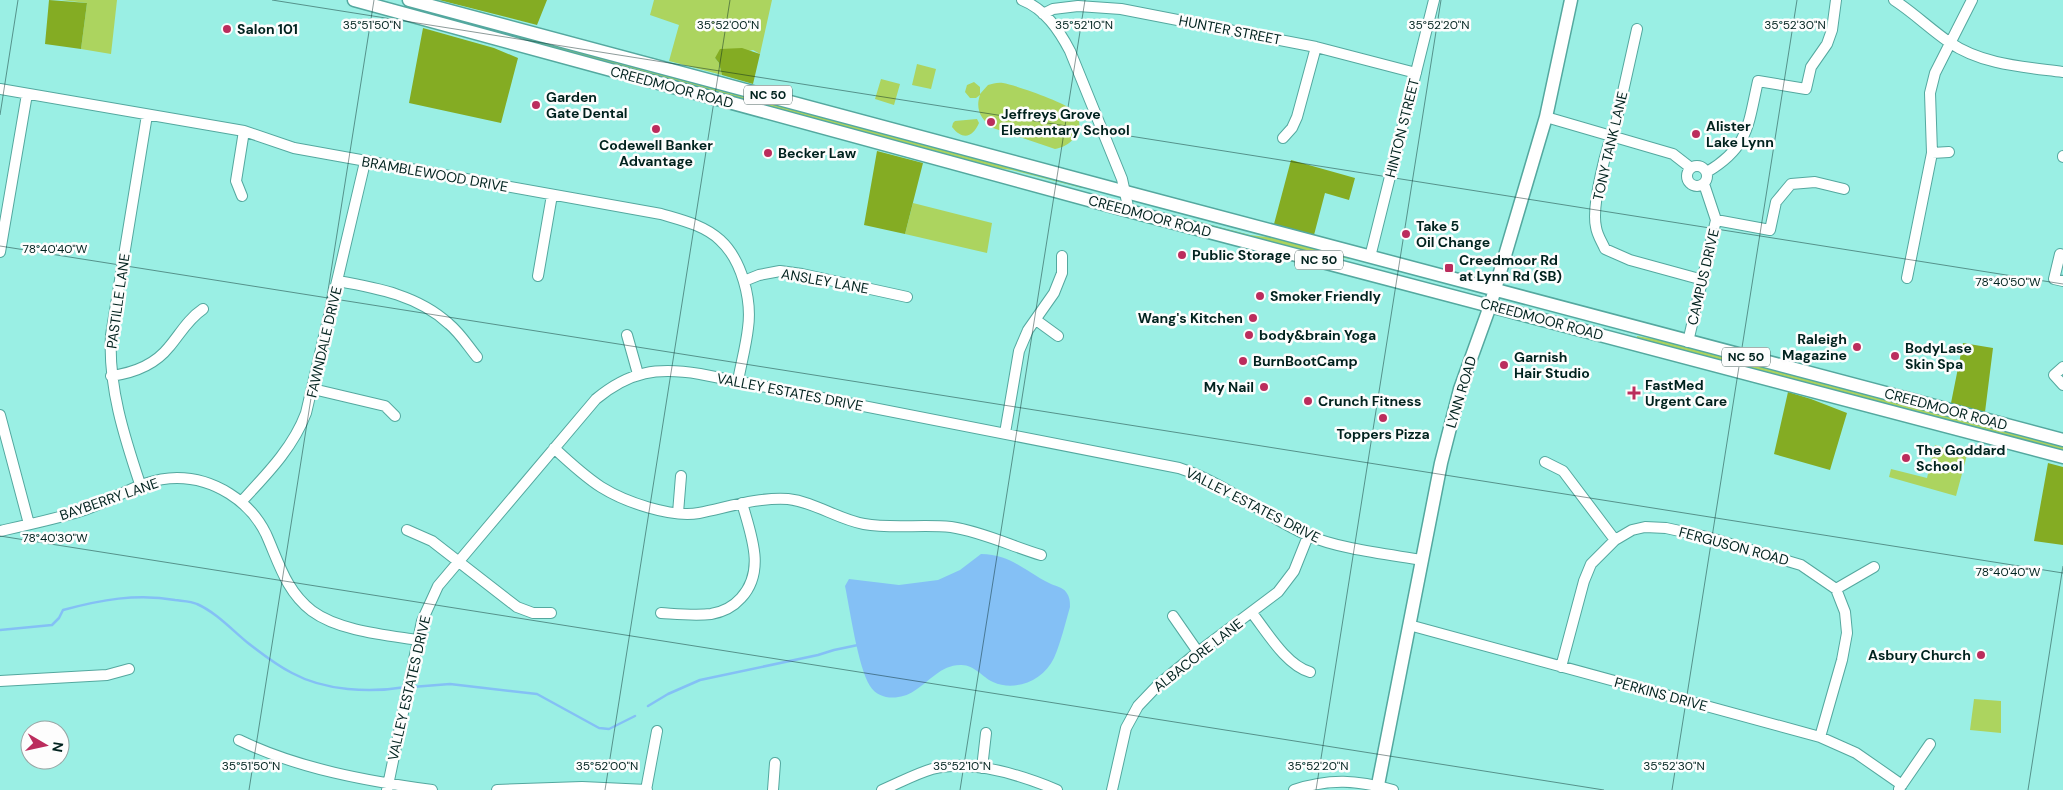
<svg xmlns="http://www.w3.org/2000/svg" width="2063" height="790" viewBox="0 0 2063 790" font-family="'DM Sans',sans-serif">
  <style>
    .green { fill: #acd45f }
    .forest { fill: #84ac23 }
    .water { fill: #84c0f5 }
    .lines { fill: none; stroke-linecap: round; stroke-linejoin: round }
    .stream { stroke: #84c0f5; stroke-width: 2.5 }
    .minor-casing { stroke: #54a89f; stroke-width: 12 }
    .major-casing { stroke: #54a89f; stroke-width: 15 }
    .minor { stroke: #fff; stroke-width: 10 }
    .major { stroke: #fff; stroke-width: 12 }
    .ticks { fill: none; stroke: #00221e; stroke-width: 1; stroke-opacity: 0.45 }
    .poi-dot { fill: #bb2d5d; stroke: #fdfdfd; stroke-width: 2 }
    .labels { text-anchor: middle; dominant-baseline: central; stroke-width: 5; stroke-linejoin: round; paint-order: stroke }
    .shield { fill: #fdfdfd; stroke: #4c6461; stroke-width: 1 }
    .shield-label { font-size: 12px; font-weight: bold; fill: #00221e }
    .poi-label { font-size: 14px; font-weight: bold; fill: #00221e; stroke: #fdfdfd; text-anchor: start }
    .street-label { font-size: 14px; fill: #00221e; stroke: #fdfdfd }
    .ticks-label { font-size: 12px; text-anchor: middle; fill: #00221e; stroke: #fdfdfd; stroke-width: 5; stroke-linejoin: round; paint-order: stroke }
  </style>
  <rect width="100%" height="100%" fill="#9aefe4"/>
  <path class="green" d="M 61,0 L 117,0 L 111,54 L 81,49 L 87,3 Z
    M 654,0 L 772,0 L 760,54 L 753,50 L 715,58 L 719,63 L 722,75 L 669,61 L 679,25 L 650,15 Z
    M 403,7 L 471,25 L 511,32 L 1082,186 L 1082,188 L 1012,170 L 976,165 L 403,10 Z
    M 917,64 L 936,69 L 931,89 L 912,85 Z
    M 881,79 L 900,84 L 894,105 L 875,99 Z
    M 974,82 L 980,87 L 980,94 L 988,85 C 993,84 997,82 1003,83 C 1015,85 1064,102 1072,110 C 1089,125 1074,146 1055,149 L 993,128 C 981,120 975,109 980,95 L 976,98 L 970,98 L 965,92 L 967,85 Z
    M 977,119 L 979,123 C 973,137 963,141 952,127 L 953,123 L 955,121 Z
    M 913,203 L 992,223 L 987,253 L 905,234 Z
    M 1180,217 L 1250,235 L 1282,239 L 1350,257 L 1350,259 L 1294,249 L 1180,219 Z
    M 1637,336 L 1677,343 L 2063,446 L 2063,452 L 1636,340 Z
    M 1935,445 L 1967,455 L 1956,496 L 1889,477 L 1891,469 L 1927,478 Z
    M 1974,699 L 2001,701 L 2001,733 L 1970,730 Z"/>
  <path class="forest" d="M 49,0 L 87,3 L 81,49 L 45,44 Z
    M 439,0 L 547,0 L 537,25 Z
    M 423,28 L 494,48 L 518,58 L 501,123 L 409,103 Z
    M 742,48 L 760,54 L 753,84 L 722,75 L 719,63 L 715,58 L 720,49 Z
    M 877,151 L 923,163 L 905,234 L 864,225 Z
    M 1291,160 L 1355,178 L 1349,200 L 1325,193 L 1314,235 L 1274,224 Z
    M 1963,343 L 1993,348 L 1985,412 L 1951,403 Z
    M 1788,392 L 1811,399 L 1847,413 L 1830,470 L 1774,454 Z
    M 2048,463 L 2063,467 L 2063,545 L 2034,541 Z"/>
  <path class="water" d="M 981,554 C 1012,555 1023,570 1049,583 C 1054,586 1063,587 1066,592 C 1070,597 1070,602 1070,607 C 1065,624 1061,642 1054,658 C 1043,681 1015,692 993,682 C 982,677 974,664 960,665 C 941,665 929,682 914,691 C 901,700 879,701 870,686 C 858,667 850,610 845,586 L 849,579 L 899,585 L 938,580 L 960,570 Z"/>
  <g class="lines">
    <path class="stream" d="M 0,630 L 52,625 L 59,618 L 63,610 C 100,600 137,593 175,600 C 182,601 191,601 197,604 C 217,613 232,630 248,643 C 262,654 276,665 292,673 C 325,691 370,693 406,687
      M 412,687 L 450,684 L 537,694 L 599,728 L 609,729 L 635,716
      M 648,706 L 668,694 L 700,680 L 818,655 L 834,650 L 858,645"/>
    <defs>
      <path id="minor" d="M 1022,0 C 1045,9 1059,30 1070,51 L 1122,179 L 1129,211
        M 1894,0 C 1914,13 1930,29 1949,42 C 1982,65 2025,67 2063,72
        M 1043,14 L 1053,9 L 1078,6 L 1121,9 L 1316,47 L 1416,73
        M 1637,29 L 1616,123 C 1607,145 1591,205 1596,227 C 1597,235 1602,242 1605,249 L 1630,260 L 1703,280
        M 0,89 L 244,131 L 294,148 L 661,214 C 681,220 704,225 720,240 C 742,260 752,300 748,328 C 746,346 741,364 738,381
        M 1546,117 L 1673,154 L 1691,168
        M 1283,138 L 1292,128 L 1297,117 L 1316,47
        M 1932,153 L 1949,152
        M 2063,156 L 2063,157
        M1687 176a10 10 0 1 1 20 0a10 10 0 1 1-20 0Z
        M 1707,172 C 1749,147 1748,125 1758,81 L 1806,89 L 1811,67 L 1827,44 L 1832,30 L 1836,0
        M 242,196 L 236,181 L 244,131
        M 1716,220 L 1770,230 L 1776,202 L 1791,184 L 1815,182 L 1844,189
        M 0,252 L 27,94
        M 2063,255 L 2060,254 L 2054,279 L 2063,281
        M 1370,257 L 1434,0
        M 538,276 L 552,195
        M 1907,278 L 1932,153 L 1930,93 L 1935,73 L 1972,0
        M 338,281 C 378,288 419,296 449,324 C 460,333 468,346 477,357
        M 744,281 L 759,275 L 780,271 L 802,274 L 907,297
        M 1036,320 L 1058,336
        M 627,335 L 638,374
        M 1688,342 L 1716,220 L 1704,184
        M 2063,367 L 2054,375 L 2063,385
        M 111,376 C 133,373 154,366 169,347 C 180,334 188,319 203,309
        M 313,389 L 385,406 L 395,416
        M 0,415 L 29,524
        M 1005,433 L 1019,351 L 1028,330 L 1054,293 L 1062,273 L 1062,256
        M 554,448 C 569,462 584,476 601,487 C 625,502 671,518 699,513 C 729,507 758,497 788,499 C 815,502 837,519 864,524 C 892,529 922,524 951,527 C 983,532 1011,546 1041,555
        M 1545,462 L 1563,471 L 1615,540
        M 140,484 C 124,436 108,386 111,335 L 147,115
        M 241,502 C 266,475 293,448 306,413 L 365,162
        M 678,513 L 681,476
        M 407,530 L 432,541 L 517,607 L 533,613 L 551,613
        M 0,531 C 27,525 55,519 81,511 C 114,501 141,478 177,478 C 214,478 250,501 266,534 C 279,563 286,591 312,611 C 339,631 386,635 418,640
        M 1836,589 L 1874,567
        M 661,613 C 677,614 695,616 711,614 C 723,612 733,607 741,598 C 766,571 751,535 742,503
        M 1252,613 C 1267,632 1286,665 1310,672
        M 1173,616 L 1198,652
        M 1409,625 L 1820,737 L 1856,753 L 1902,785
        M 1561,667 L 1584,581 L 1591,564 L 1615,540 L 1632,530 L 1645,527 L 1666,528 L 1707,537 L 1801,565 L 1836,589 L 1845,612 L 1847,633 L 1842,660 L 1820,737
        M 0,681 L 107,675 L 129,669
        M 239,740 C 299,769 367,781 432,790
        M 982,768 L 986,733
        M 1899,789 L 1930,744
        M 387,790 L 422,621 L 438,586 L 596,399 C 630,371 657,367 700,374 L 1179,468 C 1225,483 1263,515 1307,535 C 1339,549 1386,554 1422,560
        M 497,790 L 582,787 L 647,790
        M 646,790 L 657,731
        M 773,790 L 775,763
        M 882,790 C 899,783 915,774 932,769 C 971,759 1021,775 1057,790
        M 1112,790 L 1126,728 L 1138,706 L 1159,684 L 1198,652 L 1278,592 L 1294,571 L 1308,536
        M 1294,790 C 1330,778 1357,780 1393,790"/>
      <path id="major" d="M 354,0 L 1129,211 L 2063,457
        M 409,0 L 1126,192 L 2063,440
        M 1377,790 L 1441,463 L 1460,389 L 1490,306 L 1546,117 L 1571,0"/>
    </defs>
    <use href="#minor" class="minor-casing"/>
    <use href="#major" class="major-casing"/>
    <use href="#minor" class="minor"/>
    <use href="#major" class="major"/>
  </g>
  <path class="ticks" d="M 272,0 L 2063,284M 0,115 L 18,0M 0,246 L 2063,573M 0,536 L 1604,790M 249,790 L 374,0M 605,790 L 730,0M 960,790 L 1085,0M 1316,790 L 1441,0M 1672,790 L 1797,0M 2028,790 L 2063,566"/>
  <g class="poi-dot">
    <circle cx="227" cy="29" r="5"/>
    <circle cx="536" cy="105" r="5"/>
    <circle cx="991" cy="122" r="5"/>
    <circle cx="656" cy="129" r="5"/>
    <circle cx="1696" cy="134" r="5"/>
    <circle cx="768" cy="153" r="5"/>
    <circle cx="1406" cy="234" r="5"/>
    <circle cx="1182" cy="255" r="5"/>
    <rect x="1444" y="263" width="10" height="10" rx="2.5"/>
    <circle cx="1260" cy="296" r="5"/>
    <circle cx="1253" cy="318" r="5"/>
    <circle cx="1249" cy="335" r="5"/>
    <circle cx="1857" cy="347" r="5"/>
    <circle cx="1895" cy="356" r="5"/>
    <circle cx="1243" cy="361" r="5"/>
    <circle cx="1504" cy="365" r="5"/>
    <circle cx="1264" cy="387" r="5"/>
    <path d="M1631.5 385.5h5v5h5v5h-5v5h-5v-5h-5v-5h5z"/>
    <circle cx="1308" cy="401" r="5"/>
    <circle cx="1383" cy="418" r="5"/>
    <circle cx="1906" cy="458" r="5"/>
    <circle cx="1981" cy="655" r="5"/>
  </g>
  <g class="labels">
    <g class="shield">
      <rect x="744" y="85.5" width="48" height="19" rx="4"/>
      <rect x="1295" y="250.5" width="48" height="19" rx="4"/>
      <rect x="1722" y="347.5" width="48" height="19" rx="4"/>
    </g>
    <g class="shield-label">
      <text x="768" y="95">NC 50</text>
      <text x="1319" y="260">NC 50</text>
      <text x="1746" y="357">NC 50</text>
    </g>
    <g class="poi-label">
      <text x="237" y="29">Salon 101</text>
      <text x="546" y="97">Garden<tspan x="546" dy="16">Gate Dental</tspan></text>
      <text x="1001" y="114">Jeffreys Grove<tspan x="1001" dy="16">Elementary School</tspan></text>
      <text x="1706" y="126">Alister<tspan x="1706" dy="16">Lake Lynn</tspan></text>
      <text x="656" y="145" text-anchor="middle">Codewell Banker<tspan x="656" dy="16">Advantage</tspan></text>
      <text x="778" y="153">Becker Law</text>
      <text x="1416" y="226">Take 5<tspan x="1416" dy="16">Oil Change</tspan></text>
      <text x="1192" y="255">Public Storage</text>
      <text x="1459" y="260">Creedmoor Rd<tspan x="1459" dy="16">at Lynn Rd (SB)</tspan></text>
      <text x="1270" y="296">Smoker Friendly</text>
      <text x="1243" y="318" text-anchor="end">Wang's Kitchen</text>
      <text x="1259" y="335">body&amp;brain Yoga</text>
      <text x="1847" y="339" text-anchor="end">Raleigh<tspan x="1847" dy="16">Magazine</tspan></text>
      <text x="1905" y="348">BodyLase<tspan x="1905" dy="16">Skin Spa</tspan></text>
      <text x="1514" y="357">Garnish<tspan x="1514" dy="16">Hair Studio</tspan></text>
      <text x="1253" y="361">BurnBootCamp</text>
      <text x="1645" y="385">FastMed<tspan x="1645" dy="16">Urgent Care</tspan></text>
      <text x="1254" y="387" text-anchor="end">My Nail</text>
      <text x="1318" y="401">Crunch Fitness</text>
      <text x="1383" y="434" text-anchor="middle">Toppers Pizza</text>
      <text x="1916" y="450">The Goddard<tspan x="1916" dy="16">School</tspan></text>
      <text x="1971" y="655" text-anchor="end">Asbury Church</text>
    </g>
    <g class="street-label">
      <text transform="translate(1230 30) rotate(11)">HUNTER STREET</text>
      <text transform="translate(672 87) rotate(15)">CREEDMOOR ROAD</text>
      <text transform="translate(1402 128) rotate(-76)">HINTON STREET</text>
      <text transform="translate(1610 146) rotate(-77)">TONY TANK LANE</text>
      <text transform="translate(435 174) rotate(10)">BRAMBLEWOOD DRIVE</text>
      <text transform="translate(1150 216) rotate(15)">CREEDMOOR ROAD</text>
      <text transform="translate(1703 277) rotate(-77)">CAMPUS DRIVE</text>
      <text transform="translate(825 281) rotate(10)">ANSLEY LANE</text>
      <text transform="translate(118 301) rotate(-82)">PASTILLE LANE</text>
      <text transform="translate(1542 319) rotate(15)">CREEDMOOR ROAD</text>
      <text transform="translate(324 342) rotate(-77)">FAWNDALE DRIVE</text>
      <text transform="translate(790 392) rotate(11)">VALLEY ESTATES DRIVE</text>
      <text transform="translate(1461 392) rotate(-73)">LYNN ROAD</text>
      <text transform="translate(1946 409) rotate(15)">CREEDMOOR ROAD</text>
      <text transform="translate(109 499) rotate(-19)">BAYBERRY LANE</text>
      <text transform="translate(1253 505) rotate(27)">VALLEY ESTATES DRIVE</text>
      <text transform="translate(1734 546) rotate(15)">FERGUSON ROAD</text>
      <text transform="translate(1198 655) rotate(-38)">ALBACORE LANE</text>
      <text transform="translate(409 688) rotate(-77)">VALLEY ESTATES DRIVE</text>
      <text transform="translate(1661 694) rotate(15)">PERKINS DRIVE</text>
    </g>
  </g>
  <g class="ticks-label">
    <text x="372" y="29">35°51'50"N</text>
    <text x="728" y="29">35°52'00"N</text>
    <text x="1084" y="29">35°52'10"N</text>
    <text x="1439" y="29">35°52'20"N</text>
    <text x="1795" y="29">35°52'30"N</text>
    <text x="55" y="253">78°40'40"W</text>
    <text x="2008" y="286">78°40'50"W</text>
    <text x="55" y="542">78°40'30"W</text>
    <text x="2008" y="576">78°40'40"W</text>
    <text x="251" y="770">35°51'50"N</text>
    <text x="607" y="770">35°52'00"N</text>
    <text x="962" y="770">35°52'10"N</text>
    <text x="1318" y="770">35°52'20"N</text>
    <text x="1674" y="770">35°52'30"N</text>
  </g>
  <g transform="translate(45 745) rotate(99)"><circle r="24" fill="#fdfdfd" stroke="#98a5a4"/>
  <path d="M0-4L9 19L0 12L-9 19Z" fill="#bb2d5d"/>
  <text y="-8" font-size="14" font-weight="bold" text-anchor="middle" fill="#00221e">N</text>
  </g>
</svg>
